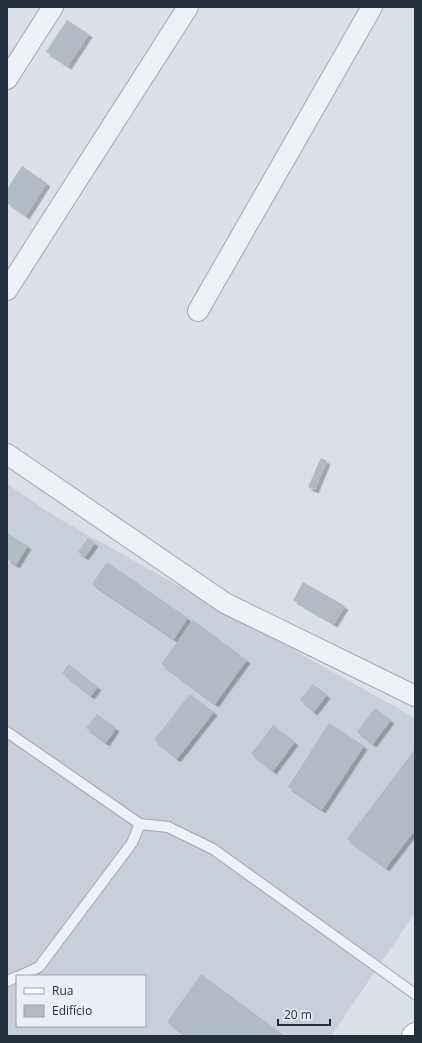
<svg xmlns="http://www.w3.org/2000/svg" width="422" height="1043" viewBox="0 0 422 1043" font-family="'Open Sans',sans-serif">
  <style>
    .built { fill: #c9cfd9; fill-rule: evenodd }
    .building { fill: #b2bac4; filter: url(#shadow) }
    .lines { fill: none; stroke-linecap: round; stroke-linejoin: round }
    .lane-casing { stroke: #a0a7b1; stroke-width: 12 }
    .street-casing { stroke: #a0a7b1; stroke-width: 22 }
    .primary-casing { stroke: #99a5b4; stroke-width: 24 }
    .lane { stroke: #eef1f5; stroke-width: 10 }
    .street { stroke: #eef1f5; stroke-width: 20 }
    .primary { stroke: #fff; stroke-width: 22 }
  </style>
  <defs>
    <filter id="shadow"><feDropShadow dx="3.5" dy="3.5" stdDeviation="0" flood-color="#0004"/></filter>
  </defs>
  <rect width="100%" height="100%" fill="#dbe0e7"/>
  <path class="built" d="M 7,484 L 56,517 L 415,718 L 415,913 L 331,1036 L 7,1036 ZM 17,976 L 145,976 L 145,1026 L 17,1026 Z"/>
  <path class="building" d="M 67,20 L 89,34 L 68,66 L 46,52 Z
    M 22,166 L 47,183 L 26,216 L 7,203 L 7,189 Z
    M 321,458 L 327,461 L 315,490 L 308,487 Z
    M 7,533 L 28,546 L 16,565 L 7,559 Z
    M 88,538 L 95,543 L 85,557 L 78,552 Z
    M 107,562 L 188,618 L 174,639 L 92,584 Z
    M 303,582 L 345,606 L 334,624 L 293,600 Z
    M 193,620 L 247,660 L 215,704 L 161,664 Z
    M 69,664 L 98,687 L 91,696 L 62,673 Z
    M 313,684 L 327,695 L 314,712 L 300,700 Z
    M 190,694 L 214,712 L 177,759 L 154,740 Z
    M 375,708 L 391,720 L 373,744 L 357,732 Z
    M 97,714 L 116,728 L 106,743 L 86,728 Z
    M 329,723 L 364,746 L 322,810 L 288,787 Z
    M 273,725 L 295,742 L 273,771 L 251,754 Z
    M 415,749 L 415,830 L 386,868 L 347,839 Z
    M 201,974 L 285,1036 L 186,1036 L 167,1022 Z"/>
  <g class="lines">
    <defs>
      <path id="lane" d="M 7,732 L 140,824 L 168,827 L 213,849 L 415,994
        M 20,976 L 39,967 L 132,843 L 140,824
        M 7,981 L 17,977"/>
      <path id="street" d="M 7,79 L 53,7
        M 7,290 L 188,7
        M 198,311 L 372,7
        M 7,454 L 225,603 L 415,696"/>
      <path id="primary" d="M 413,1036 L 415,1034"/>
    </defs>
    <use href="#lane" class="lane-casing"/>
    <use href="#street" class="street-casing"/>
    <use href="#primary" class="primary-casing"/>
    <use href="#lane" class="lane"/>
    <use href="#street" class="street"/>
    <use href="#primary" class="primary"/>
  </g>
  <rect width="422" height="1043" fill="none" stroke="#242f3e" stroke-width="16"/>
  <rect x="16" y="975" width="130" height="52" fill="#eaeff5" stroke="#9ba2ac"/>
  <rect x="24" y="988" width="20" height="6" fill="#ffffff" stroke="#9ba2ac"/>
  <text x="52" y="995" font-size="12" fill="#242f3e">Rua</text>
  <rect x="24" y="1005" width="20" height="12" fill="#b2bac4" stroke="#9ba2ac"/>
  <text x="52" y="1015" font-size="12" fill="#242f3e">Edifício</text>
  <path d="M278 1019v6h52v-6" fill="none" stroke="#242f3e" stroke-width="2"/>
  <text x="284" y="1019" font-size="12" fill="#242f3e" stroke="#eaeff5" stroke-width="3" paint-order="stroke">20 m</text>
</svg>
